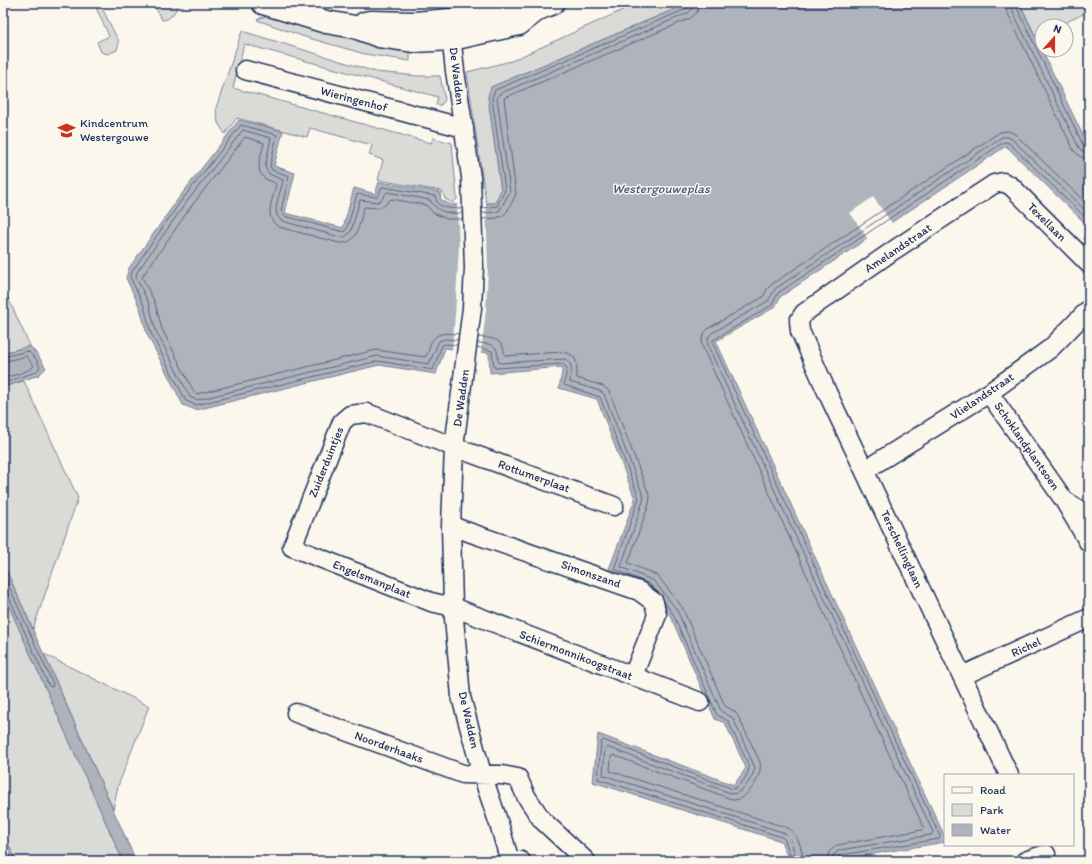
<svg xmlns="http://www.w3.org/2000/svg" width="1092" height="864" viewBox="0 0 1092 864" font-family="Itim,sans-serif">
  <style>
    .green { fill: #dadad7; stroke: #7a849a }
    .water { fill: #afb3bb; stroke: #747e96 }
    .pier { fill: #fbf7ec }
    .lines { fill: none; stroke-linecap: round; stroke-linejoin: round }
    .shore { stroke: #566483; stroke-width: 1 }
    .minor-casing { stroke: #1b2f5e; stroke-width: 21 }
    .tertiary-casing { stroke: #1b2f5e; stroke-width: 25 }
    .minor { stroke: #fbf7ec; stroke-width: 18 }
    .tertiary { stroke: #fbf7ec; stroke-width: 22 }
    .labels { text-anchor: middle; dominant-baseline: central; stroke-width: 3; stroke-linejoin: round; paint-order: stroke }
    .street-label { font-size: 12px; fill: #1b2f5e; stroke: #fbf7ec }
    .poi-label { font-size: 12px; fill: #1b2f5e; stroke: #fbf7ec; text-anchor: start }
    .water-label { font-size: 13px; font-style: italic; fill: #47577a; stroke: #fbf7ec }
  </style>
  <rect width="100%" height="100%" fill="#fbf7ec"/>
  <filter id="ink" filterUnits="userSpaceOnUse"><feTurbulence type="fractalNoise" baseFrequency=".025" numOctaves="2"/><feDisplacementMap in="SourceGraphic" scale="8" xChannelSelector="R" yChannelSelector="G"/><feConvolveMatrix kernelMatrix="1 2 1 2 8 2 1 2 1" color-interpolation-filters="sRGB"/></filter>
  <g filter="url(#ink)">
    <path class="green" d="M 94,3 L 112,3 L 102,8 L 119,42 L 117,50 L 108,54 L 101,52 L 97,42 L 109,36 Z
      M 153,3 L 180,3 C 175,10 172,20 162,20 Z
      M 638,3 L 689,3 L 491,87 L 488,97 L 501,191 L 495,203 L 486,203 L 467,72 L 511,61 Z
      M 1020,3 L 1089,3 L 1089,11 L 1059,26 L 1042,26 L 1042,34 L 1036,37 Z
      M 266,16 L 276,17 L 410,48 L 410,61 L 365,54 L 305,37 L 257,20 L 260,18 Z
      M 242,31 L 376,72 L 419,76 L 440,76 L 445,100 L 441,105 L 436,105 L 438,97 L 244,44 L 233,88 L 431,143 L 433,138 L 452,143 L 457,199 L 453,203 L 445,199 L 442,191 L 378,180 L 383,160 L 369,155 L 372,145 L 310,128 L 307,137 L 237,118 L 225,134 L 218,123 L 216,108 Z
      M 3,287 L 30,346 L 3,353 Z
      M 24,381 L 78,498 L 33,629 L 3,563 L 3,387 Z
      M 3,593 L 123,861 L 16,861 L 3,832 Z
      M 44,654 L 149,706 L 118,786 L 113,809 Z"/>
    <path class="water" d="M 689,3 L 1019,3 L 1089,148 L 1089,227 L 1006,146 L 780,297 L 775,307 L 716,341 L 886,712 L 945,837 L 945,842 L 831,861 L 789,861 L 781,841 L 593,782 L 598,734 L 734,785 L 746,768 L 725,723 L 715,719 L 670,615 L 649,588 L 608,572 L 635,499 L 597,399 L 559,388 L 563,367 L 490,373 L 489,353 L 445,348 L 436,374 L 379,365 L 196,410 L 183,405 L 147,334 L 140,308 L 126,278 L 129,268 L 178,199 L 239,120 L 283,131 L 274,166 L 295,173 L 285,213 L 343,228 L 354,188 L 375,194 L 379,182 L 440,192 L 441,200 L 451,205 L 495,203 L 501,190 L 488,97 L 491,87 Z
      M 30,346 L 39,357 L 46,368 L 39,375 L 3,387 L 3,353 Z
      M 3,563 L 136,861 L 123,861 L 3,593 Z
      M 3,832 L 16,861 L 3,861 Z"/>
    <path class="pier" d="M 873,197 L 892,223 L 868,239 L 850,213 Z
      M 486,201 L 488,267 L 486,310 L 481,354 L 452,350 L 455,315 L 459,246 L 457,202 Z"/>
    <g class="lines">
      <path class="shore" d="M 1005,3 L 1005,8 L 1009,16 L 1074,151 L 1081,157 L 1089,159
        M 1011,3 L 1014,14 L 1079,148 L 1083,152 L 1089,153
        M 1016,3 L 1019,12 L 1083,145 L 1086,148 L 1089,148
        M 482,208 L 497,206 L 505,190 L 492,98 L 495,90 L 686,9 L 688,7 L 688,3
        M 482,213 L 496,212 L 500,210 L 510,191 L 497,98 L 499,94 L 688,13 L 692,9 L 694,3
        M 482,219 L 497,218 L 504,215 L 508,210 L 516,194 L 504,98 L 691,18 L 697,12 L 700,3
        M 459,334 C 447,333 435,331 430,345 C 429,349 428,354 425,357 L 376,350 L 197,394 L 194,392 L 162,329 L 155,303 L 142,277 L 190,208 L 245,137 L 264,143 C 262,154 254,168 264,178 C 268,181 273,181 276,184 C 274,198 262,217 279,227 L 339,243 C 359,245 359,222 364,207 L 379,208 L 385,205 L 391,199 L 426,205 L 433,213 L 447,219 L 462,219
        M 478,337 C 487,338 498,337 503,347 C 504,350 504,354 506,356 L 561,352 C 580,354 576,365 577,378 L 603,386 L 609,391 L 650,497 L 649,504 L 628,563 L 658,576 L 682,607 L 725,706 L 734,711 L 738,716 L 760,762 C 763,776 748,799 734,800 L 613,755 L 611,757 L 610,771 L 788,828 C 797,833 803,850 803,861
        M 458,340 L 445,339 L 439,341 L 429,364 L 377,356 L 197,400 L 190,397 L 156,331 L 149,304 L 136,277 L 137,272 L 185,204 L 243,130 L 271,138 L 265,167 L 269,174 L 283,180 C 282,191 269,213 282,221 L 340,237 L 345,237 L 351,231 L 360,200 L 378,202 L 382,199 L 387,192 L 430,200 C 438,213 447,214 462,213
        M 478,343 C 493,344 498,344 498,361 L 500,363 L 565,359 C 575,365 570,373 570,382 L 600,391 L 604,394 L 644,498 L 621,567 L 654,581 L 677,610 L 721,711 L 733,718 L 755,768 C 753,777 743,793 733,794 L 607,747 L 605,749 L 603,775 L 785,833 L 790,838 L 797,861
        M 457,345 L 446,344 L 442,345 L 433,370 L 378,361 L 196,405 L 186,401 L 151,333 L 144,306 L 130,277 L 133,270 L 181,201 L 241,125 L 277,135 L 270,166 L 272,170 L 289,176 L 281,211 L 284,216 L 344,232 L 347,228 L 357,194 L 376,197 C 381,195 379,189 383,187 L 435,196 C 436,198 436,200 437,202 C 440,209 456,209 462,208
        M 477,347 L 492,351 L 494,367 L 495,368 L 563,364 L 567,368 L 564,385 L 600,397 L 639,498 L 614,569 L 650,584 L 656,591
        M 3,357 L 28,351 L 36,359 L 40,367 L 36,372 L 3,383
        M 3,362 L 26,356 L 34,366 C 27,373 13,375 3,378
        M 3,573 L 53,684 L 52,687 L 49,686 L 8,595 L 6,593 L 3,593
        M 664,601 L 673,614 L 717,715 L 728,721 L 749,766 C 750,773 740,787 733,789 L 603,740 L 601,742 L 598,779 L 782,837 L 785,840 L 792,861
        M 826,861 L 829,852 L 837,845 L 922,830 L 924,828 L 872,718 L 703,348 C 700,340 702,334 709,328 L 763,297 L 767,289 L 772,284 L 1000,132 L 1009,131 L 1016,135 L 1089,206
        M 832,861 L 834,854 L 840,850 L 931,835 L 933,832 L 878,715 L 708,346 L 708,338 L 712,333 L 768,301 L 775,289 L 1002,137 L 1008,137 L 1012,139 L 1089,214
        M 837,861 L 838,857 L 841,855 L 939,839 L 940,836 L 882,713 L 713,344 L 713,340 L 772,305 L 778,293 L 1004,142 L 1009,143 L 1089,221"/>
      <defs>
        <path id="minor" d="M 450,26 L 455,71 L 471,177 L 474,268 L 472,308 L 454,447 L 451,526 L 453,607 L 461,697 L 482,774 L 500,827 L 509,858 L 521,861
          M 245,70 L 464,128
          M 989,393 L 1064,500 L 1089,516
          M 865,470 L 989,393 L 1051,348 L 1089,309
          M 1065,502 L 1089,543
          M 614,506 L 454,447 L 367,413 L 350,415 L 342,422 L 292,547 L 431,602 L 453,607 L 700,702
          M 451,526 L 639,591 L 654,602 L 657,615 L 633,676
          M 962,676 L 1089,618
          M 296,713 L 463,774 L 502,775 L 518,778 L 526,796 L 542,820 L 586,861
          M 1009,775 L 827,392 L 800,331 L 799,321 L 804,313 L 894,250 L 994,184 L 1003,182 L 1011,186 L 1089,264
          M 1025,861 L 1046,854"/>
        <path id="tertiary" d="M 263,3 L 326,22 L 355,27 L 379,36 L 415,41 L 452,39 L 519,24 L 538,9
          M 365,23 L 370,22 L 415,23 L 450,20 L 478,17 L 512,11 L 538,9 L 553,3"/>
      </defs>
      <use href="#minor" class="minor-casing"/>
      <use href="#tertiary" class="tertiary-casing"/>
      <use href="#minor" class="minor"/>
      <use href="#tertiary" class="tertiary"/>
    </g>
  </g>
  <defs>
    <symbol id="school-bare" viewBox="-9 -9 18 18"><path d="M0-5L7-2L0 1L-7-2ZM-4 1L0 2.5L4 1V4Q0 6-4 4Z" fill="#c8321e" stroke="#fbf7ec" stroke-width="2.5" paint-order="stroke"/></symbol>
  </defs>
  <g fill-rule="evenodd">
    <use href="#school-bare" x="54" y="118" width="25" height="25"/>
  </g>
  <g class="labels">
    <g class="street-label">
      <text transform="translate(457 76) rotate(83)">De Wadden</text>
      <text transform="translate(354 99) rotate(15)">Wieringenhof</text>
      <text transform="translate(1047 222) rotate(45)">Texellaan</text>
      <text transform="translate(898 248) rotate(-34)">Amelandstraat</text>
      <text transform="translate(982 396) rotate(-34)">Vlielandstraat</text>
      <text transform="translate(461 398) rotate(-82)">De Wadden</text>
      <text transform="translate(1027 446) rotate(55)">Schoklandplantsoen</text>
      <text transform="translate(326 462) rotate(-68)">Zuiderduintjes</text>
      <text transform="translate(534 476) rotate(20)">Rottumerplaat</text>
      <text transform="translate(902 549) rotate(65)">Terschellinglaan</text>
      <text transform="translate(591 574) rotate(19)">Simonszand</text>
      <text transform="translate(372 579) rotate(22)">Engelsmanplaat</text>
      <text transform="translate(1026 647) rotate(-25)">Richel</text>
      <text transform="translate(576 655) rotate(21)">Schiermonnikoogstraat</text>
      <text transform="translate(469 720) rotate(77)">De Wadden</text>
      <text transform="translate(389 747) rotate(20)">Noorderhaaks</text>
    </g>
    <g class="poi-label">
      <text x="80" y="123">Kindcentrum<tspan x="80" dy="14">Westergouwe</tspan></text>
    </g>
    <g class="water-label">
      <text x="661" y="188">Westergouweplas</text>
    </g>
  </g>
  <rect width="1092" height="864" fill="none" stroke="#fbf7ec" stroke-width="16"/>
  <rect x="8" y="8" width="1076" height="848" fill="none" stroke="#1b2f5e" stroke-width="1.5" filter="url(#ink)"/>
  <rect x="944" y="774" width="130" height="72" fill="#fbf7ec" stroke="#a1a7b3"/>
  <rect x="952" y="787" width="20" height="6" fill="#fbf7ec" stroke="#a1a7b3"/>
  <text x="980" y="794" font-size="12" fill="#1b2f5e">Road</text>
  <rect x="952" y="804" width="20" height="12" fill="#dadad7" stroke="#a1a7b3"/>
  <text x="980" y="814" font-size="12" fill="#1b2f5e">Park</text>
  <rect x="952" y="824" width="20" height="12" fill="#afb3bb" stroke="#a1a7b3"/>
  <text x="980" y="834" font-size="12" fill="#1b2f5e">Water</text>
  <g transform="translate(1054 38) rotate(21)"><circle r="19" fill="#fbf7ec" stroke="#a1a7b3"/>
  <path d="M0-3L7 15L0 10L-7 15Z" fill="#c8321e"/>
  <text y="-6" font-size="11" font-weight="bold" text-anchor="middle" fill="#1b2f5e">N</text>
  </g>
</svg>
